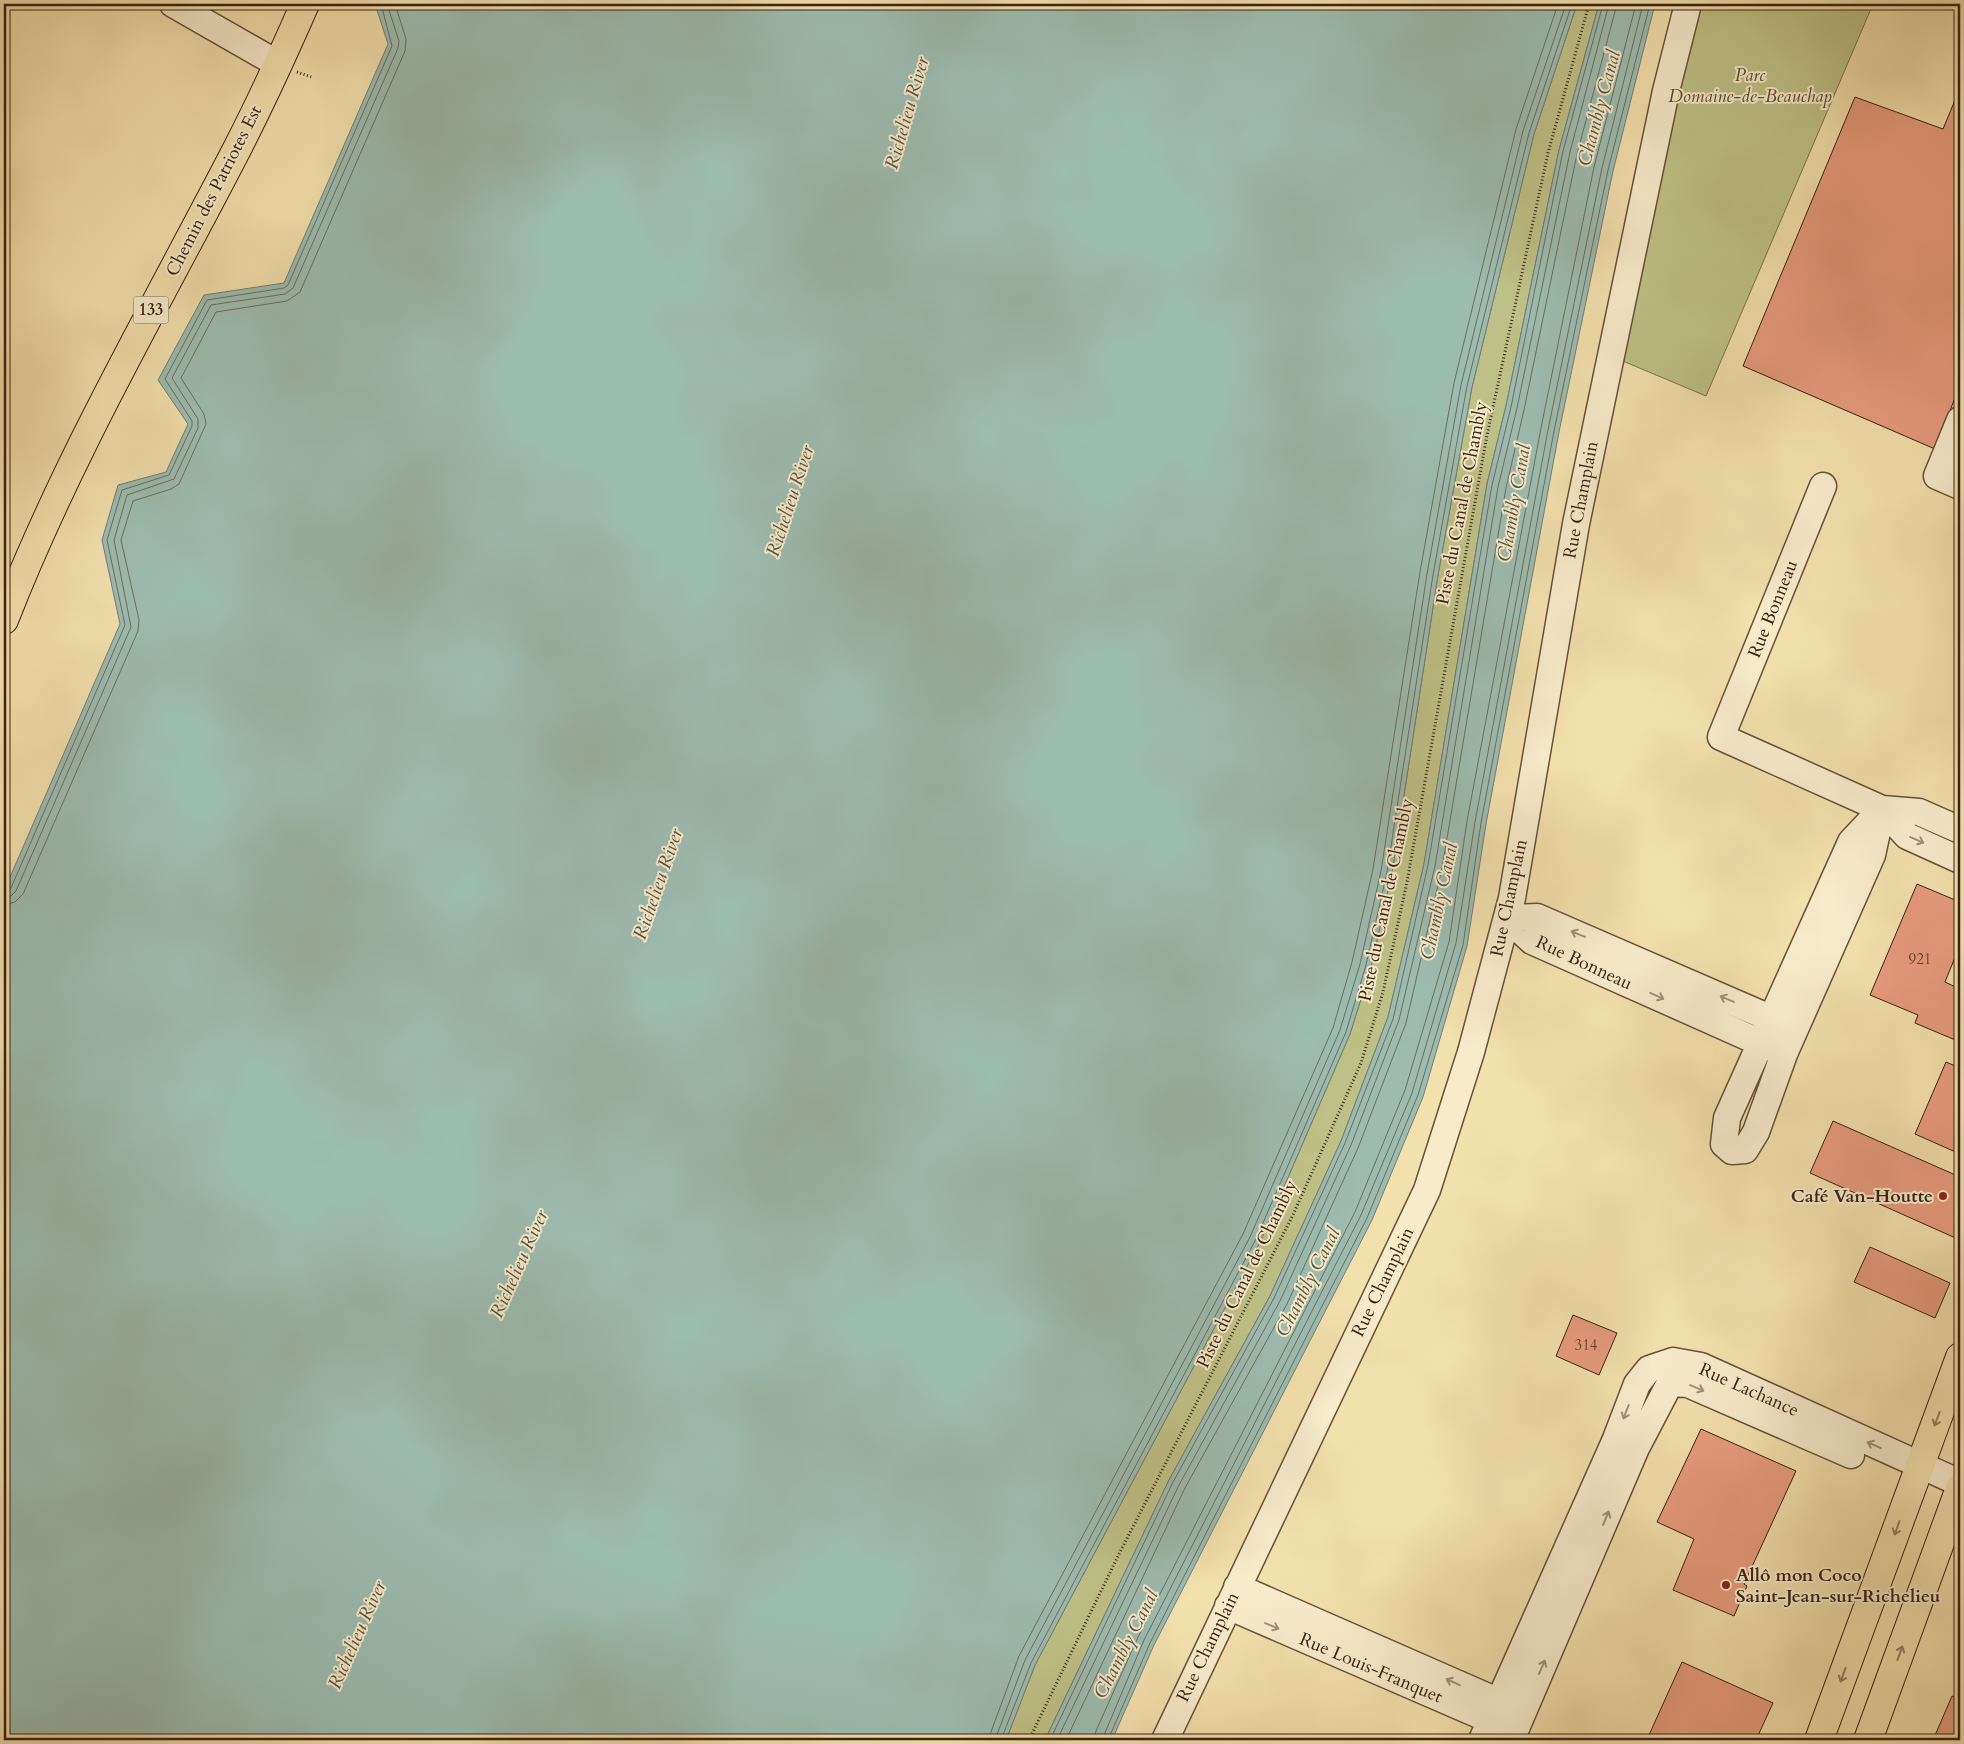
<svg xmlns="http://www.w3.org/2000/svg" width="1964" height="1744" viewBox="0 0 1964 1744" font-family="Cardo,serif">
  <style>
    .green { fill: #bec187; stroke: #7c714c }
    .water { fill: #9cbcb0; stroke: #747e70 }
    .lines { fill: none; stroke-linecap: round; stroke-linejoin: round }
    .shore { stroke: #6a6e60; stroke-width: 1 }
    .building { fill: #e69b7d; stroke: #392111 }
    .minor-casing { stroke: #675138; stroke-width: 29 }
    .major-casing { stroke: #392111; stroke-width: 30 }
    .path { stroke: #392111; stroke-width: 3; stroke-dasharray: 1 2.5; stroke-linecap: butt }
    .minor { stroke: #f7ebca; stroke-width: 26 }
    .major { stroke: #f2e0ad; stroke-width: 28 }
    .oneway { stroke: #a29077 }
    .oneway2 { stroke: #96805f }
    .poi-dot { fill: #8f2418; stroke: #f7ebca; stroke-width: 2 }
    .labels { text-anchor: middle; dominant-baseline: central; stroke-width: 4; stroke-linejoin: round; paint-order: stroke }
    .number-label { font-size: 15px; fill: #64402c }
    .shield { fill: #f7ebca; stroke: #725e48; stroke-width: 1 }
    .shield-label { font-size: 16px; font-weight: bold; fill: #392111 }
    .park-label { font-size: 18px; font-style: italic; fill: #5a492e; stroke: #f7ebca }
    .street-label { font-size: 18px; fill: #392111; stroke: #f7ebca }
    .poi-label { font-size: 18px; font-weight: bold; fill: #392111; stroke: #f7ebca; text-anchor: end }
    .water-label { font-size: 19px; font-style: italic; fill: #575041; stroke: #f7ebca }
  </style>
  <rect width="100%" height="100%" fill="#f2e0ad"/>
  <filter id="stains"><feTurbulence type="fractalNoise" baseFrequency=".004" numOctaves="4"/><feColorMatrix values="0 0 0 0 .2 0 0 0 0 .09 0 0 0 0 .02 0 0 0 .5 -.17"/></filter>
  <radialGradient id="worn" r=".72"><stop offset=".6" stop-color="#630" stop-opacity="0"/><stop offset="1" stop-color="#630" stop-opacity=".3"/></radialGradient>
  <path class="green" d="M 1577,4 L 1599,4 L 1559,150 L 1506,406 L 1487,484 L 1424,864 L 1388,1017 L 1341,1141 L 1270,1296 L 1169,1480 L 1045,1740 L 1006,1740 L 1035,1665 L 1260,1242 L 1350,1034 L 1371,967 L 1392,873 L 1438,575 L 1472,387 L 1534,134 Z
    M 1688,4 L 1873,4 L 1706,396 L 1611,356 Z"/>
  <path class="water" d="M 375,4 L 1577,4 L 1534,134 L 1472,387 L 1438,575 L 1392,873 L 1371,967 L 1350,1034 L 1260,1242 L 1035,1665 L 1006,1740 L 4,1740 L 4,891 L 120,624 L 102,540 L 118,485 L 166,472 L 188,424 L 158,380 L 204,295 L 284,283 L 388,44 Z
    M 1599,4 L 1655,4 L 1613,171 L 1559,432 L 1486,824 L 1467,946 L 1423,1097 L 1372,1220 L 1154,1645 L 1112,1740 L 1045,1740 L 1169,1480 L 1270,1296 L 1341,1141 L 1388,1017 L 1424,864 L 1487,484 L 1506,406 L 1559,150 Z"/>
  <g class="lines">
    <path class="shore" d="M 4,891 L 11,888 L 125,625 L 107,540 L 122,490 L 169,475 L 192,426 L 192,421 L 165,379 L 207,300 L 284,288 L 288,285 L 392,46 L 381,4
      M 4,897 L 11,896 L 16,891 L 131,627 L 114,540 L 127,495 L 174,479 L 198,428 L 198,419 L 172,378 L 211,305 L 285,294 L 293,288 L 398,48 L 399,41 L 387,4
      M 4,905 L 15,902 L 23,894 L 138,631 L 139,620 L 121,540 L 133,501 L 171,489 L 179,484 L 206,424 L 204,414 L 181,378 L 216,312 L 287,301 L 300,292 L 405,51 L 406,39 L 395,4
      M 988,1740 L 1019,1656 L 1243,1234 L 1333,1028 L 1352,962 L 1373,869 L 1420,572 L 1454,383 L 1516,129 L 1558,4
      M 995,1740 L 1025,1660 L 1250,1237 L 1340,1030 L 1360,964 L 1381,871 L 1427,574 L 1461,385 L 1523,131 L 1566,4
      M 1001,1740 L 1031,1663 L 1256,1239 L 1346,1032 L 1366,965 L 1387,872 L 1433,575 L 1467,386 L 1529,133 L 1572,4
      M 1050,1740 L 1173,1482 L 1274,1298 L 1345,1143 L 1393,1019 L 1428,865 L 1492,485 L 1511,407 L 1563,151 L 1603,4
      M 1057,1740 L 1179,1485 L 1280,1301 L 1351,1145 L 1399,1020 L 1435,866 L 1498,487 L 1517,408 L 1570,152 L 1609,4
      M 1066,1740 L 1185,1488 L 1287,1304 L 1358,1148 L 1406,1023 L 1442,868 L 1506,488 L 1524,410 L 1577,154 L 1617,4
      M 1094,1740 L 1096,1731 L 1138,1637 L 1355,1212 L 1405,1090 L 1449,942 L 1467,821 L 1541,428 L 1594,167 L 1636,4
      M 1102,1740 L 1144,1640 L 1361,1215 L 1412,1093 L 1456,943 L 1475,822 L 1548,430 L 1602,168 L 1643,4
      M 1108,1740 L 1150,1643 L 1367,1218 L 1418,1095 L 1463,945 L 1481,823 L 1554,431 L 1608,170 L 1650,4"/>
  </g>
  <path class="building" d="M 1960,88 L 1960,385 L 1935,449 L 1743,366 L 1855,97 L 1943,129 Z
    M 1917,884 L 1960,902 L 1960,945 L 1945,982 L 1960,989 L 1960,1042 L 1915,1023 L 1918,1015 L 1870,995 Z
    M 1946,1062 L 1960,1068 L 1960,1154 L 1915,1134 Z
    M 1833,1121 L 1960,1177 L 1960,1240 L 1810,1173 Z
    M 1870,1247 L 1950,1283 L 1935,1318 L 1854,1282 Z
    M 1573,1315 L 1617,1333 L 1599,1375 L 1556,1356 Z
    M 1701,1429 L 1796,1471 L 1744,1584 L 1747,1586 L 1734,1616 L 1673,1590 L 1694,1539 L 1657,1522 Z
    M 1682,1662 L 1773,1703 L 1756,1740 L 1661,1740 L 1649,1735 Z
    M 1952,1696 L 1960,1700 L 1960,1740 L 1933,1740 Z"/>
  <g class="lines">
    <defs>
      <path id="minor" d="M 173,4 L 278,64
        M 1960,420 L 1937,476 L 1960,486
        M 1823,486 L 1721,737 L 1882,809 L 1919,812 L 1960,830
        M 1882,809 L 1872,855 L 1784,1054 L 1756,1132 L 1745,1150 L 1732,1151 L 1724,1144 L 1727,1118 L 1851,842 Z
        M 1882,809 L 1907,836 L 1960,860
        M 1507,918 L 1537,917 L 1786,1025
        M 1507,918 L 1532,941 L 1779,1051
        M 1237,1587 L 1513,1708
        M 1228,1606 L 1507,1727
        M 1165,1740 L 1427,1190 L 1471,1052 L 1512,898 L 1576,524 L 1666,91 L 1688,4
        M 1482,1740 L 1616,1439 L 1637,1384 L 1649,1369 L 1673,1361 L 1701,1366 L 1960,1483
        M 1511,1740 L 1636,1448 L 1670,1383 L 1688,1384 L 1851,1455"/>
      <path id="major" d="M 4,620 C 68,456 157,304 238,147 C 262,100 284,52 305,4
        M 1819,1740 L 1960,1357
        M 1868,1740 L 1960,1488"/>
    </defs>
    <use href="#minor" class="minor-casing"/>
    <use href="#major" class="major-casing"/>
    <path class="path" d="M 297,72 L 311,77
      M 1029,1740 L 1118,1556 L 1293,1215 L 1361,1063 L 1383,992 L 1407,882 L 1487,435 L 1548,153 L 1589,4"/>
    <use href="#minor" class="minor"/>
    <use href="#major" class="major"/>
  </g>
  <defs><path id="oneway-shaft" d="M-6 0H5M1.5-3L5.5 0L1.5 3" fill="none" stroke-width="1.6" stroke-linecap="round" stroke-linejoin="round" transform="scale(1.25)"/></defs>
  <g class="oneway">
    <use href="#oneway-shaft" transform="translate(1917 840) rotate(24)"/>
    <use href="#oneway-shaft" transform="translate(1578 934) rotate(-157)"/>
    <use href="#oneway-shaft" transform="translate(1657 996) rotate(24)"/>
    <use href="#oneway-shaft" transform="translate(1727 999) rotate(-157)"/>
    <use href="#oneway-shaft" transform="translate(1697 1388) rotate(23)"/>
    <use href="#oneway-shaft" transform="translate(1626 1412) rotate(111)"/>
    <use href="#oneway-shaft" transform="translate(1874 1445) rotate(-156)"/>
    <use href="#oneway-shaft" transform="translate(1606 1518) rotate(-67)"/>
    <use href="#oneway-shaft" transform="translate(1272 1626) rotate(23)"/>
    <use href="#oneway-shaft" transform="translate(1542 1667) rotate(-66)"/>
    <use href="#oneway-shaft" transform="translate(1453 1682) rotate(-156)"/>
  </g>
  <g class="oneway2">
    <use href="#oneway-shaft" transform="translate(1937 1419) rotate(111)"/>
    <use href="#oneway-shaft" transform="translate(1897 1528) rotate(110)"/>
    <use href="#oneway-shaft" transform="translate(1900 1653) rotate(-70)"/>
    <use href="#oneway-shaft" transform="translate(1843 1675) rotate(110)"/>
  </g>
  <g class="poi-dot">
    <circle cx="1943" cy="1196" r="5"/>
    <circle cx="1726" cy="1585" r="5"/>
  </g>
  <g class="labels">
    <g class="number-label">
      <text x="1920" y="959">921</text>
      <text x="1586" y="1345">314</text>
    </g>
    <rect class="shield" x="133.5" y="296.5" width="35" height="27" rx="4"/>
    <g class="shield-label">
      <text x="151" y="310">133</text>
    </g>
    <g class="park-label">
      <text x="1750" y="75">Parc<tspan x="1750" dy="21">Domaine-de-Beauchap</tspan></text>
    </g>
    <g class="street-label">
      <text transform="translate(214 191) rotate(-63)">Chemin des Patriotes Est</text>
      <text transform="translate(1581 500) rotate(-79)">Rue Champlain</text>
      <text transform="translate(1462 503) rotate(-79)">Piste du Canal de Chambly</text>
      <text transform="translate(1773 609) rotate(-68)">Rue Bonneau</text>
      <text transform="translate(1509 898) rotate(-78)">Rue Champlain</text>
      <text transform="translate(1386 900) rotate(-78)">Piste du Canal de Chambly</text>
      <text transform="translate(1584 963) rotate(25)">Rue Bonneau</text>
      <text transform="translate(1247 1274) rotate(-64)">Piste du Canal de Chambly</text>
      <text transform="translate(1383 1282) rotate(-64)">Rue Champlain</text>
      <text transform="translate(1749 1390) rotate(24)">Rue Lachance</text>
      <text transform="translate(1208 1647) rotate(-64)">Rue Champlain</text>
      <text transform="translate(1371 1668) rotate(23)">Rue Louis-Franquet</text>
    </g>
    <g class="poi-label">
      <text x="1933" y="1196">Café Van-Houtte</text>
      <text x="1736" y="1575" text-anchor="start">Allô mon Coco<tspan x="1736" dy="21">Saint-Jean-sur-Richelieu</tspan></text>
    </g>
    <g class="water-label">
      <text transform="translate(1599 108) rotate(-75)">Chambly Canal</text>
      <text transform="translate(907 113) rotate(-74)">Richelieu River</text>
      <text transform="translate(790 501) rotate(-72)">Richelieu River</text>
      <text transform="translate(1514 503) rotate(-80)">Chambly Canal</text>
      <text transform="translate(658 884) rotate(-71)">Richelieu River</text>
      <text transform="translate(1439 901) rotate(-78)">Chambly Canal</text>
      <text transform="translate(519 1264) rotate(-66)">Richelieu River</text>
      <text transform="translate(1308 1282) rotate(-63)">Chambly Canal</text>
      <text transform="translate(357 1635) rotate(-66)">Richelieu River</text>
      <text transform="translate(1126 1644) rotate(-63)">Chambly Canal</text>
    </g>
  </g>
  <rect width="1964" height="1744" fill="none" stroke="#f2e0ad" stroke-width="20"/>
  <rect x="5" y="5" width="1954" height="1734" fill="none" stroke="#392111" stroke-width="2.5"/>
  <rect x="10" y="10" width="1944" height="1724" fill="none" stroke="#392111"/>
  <rect width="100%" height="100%" filter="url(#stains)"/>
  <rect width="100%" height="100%" fill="url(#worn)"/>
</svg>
